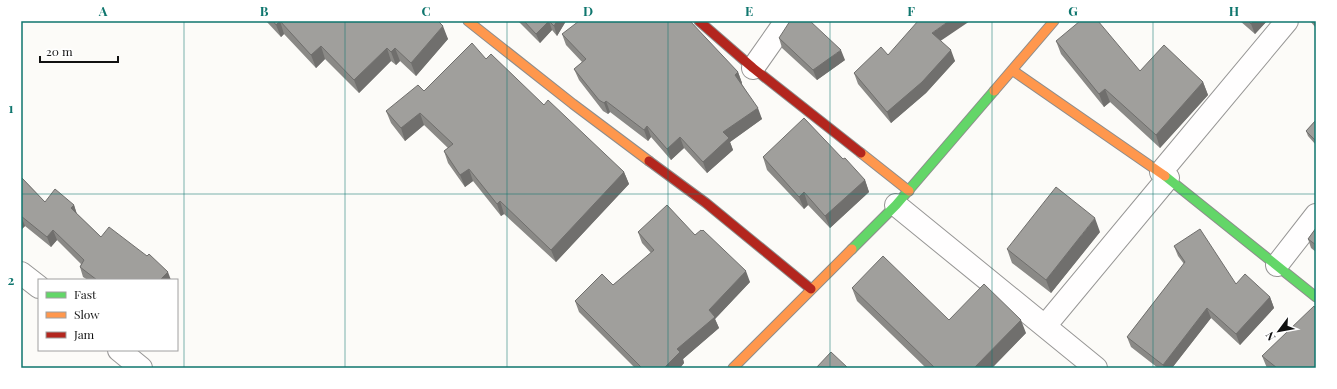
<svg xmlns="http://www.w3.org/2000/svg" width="1337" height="389" viewBox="0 0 1337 389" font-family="'Playfair Display',serif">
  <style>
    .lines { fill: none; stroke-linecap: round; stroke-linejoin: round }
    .street-casing { stroke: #979695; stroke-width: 24 }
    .fast-casing { stroke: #8d8d8c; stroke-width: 11 }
    .slow-casing { stroke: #8d8d8c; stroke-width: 11 }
    .jam-casing { stroke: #8d8d8c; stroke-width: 11 }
    .street { stroke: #fffefe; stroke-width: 22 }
    .fast { stroke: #63d668; stroke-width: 9 }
    .slow { stroke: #ff974d; stroke-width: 9 }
    .jam { stroke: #b3261e; stroke-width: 9 }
    .wall { fill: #8a8986 }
    .shaded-wall { fill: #706f6d }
    .building { fill: #a09f9c; stroke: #706f6d }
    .grid { fill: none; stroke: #0f766e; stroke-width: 1; stroke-opacity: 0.55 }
    .neatline { fill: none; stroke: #0f766e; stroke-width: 1.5 }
    .grid-label { font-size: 13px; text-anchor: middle; font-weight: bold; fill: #0f766e }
  </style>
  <rect width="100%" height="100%" fill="#fcfbf8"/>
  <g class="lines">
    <defs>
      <path id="street" d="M 753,68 L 786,21
        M 1161,172 L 1287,21
        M 896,205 L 1096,368
        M 1277,265 L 1316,215
        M 21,273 L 39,287
        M 1045,326 L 1168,178
        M 119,350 L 141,368"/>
      <path id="fast" d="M 1165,176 L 1316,297
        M 852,249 L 896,205 L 994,91"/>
      <path id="slow" d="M 468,21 L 573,104 L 649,161
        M 1012,70 L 1165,176
        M 994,91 L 1054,21
        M 861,153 L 909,191
        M 733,368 L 852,249"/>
      <path id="jam" d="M 699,21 L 753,68 L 861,153
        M 649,161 L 706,203 L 811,289"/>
    </defs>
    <use href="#street" class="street-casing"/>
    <use href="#fast" class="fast-casing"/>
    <use href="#slow" class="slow-casing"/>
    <use href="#jam" class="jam-casing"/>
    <use href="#street" class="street"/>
    <use href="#fast" class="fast"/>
    <use href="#slow" class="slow"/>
    <use href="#jam" class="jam"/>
  </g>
  <path class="wall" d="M 266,21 L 438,21 L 448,39 L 416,76 L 400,61 L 396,65 L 391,61 L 359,93 L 325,59 L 316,68 L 284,34 L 281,37 Z
    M 518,21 L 566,21 L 557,36 L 552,30 L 540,43 Z
    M 1240,21 L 1267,21 L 1255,34 Z
    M 1310,21 L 1316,21 L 1316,28 Z
    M 562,34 L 738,72 L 742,83 L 742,84 L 762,119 L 730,142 L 733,150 L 707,173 L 684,148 L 671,160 L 651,137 L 648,141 L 610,112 L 608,114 L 603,111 L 579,80 L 574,69 L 582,62 L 566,45 Z
    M 779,38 L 845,60 L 817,80 L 782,48 Z
    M 941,41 L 955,61 L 926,93 L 891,123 L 858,84 L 854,73 L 888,55 Z
    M 1056,41 L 1140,71 L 1203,82 L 1208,95 L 1160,148 L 1110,102 L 1104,107 L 1061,54 Z
    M 486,59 L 544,105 L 624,172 L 629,184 L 556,262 L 504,214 L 501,216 L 473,181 L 465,187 L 448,163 L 444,151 L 448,148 L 424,125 L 405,141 L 391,123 L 386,111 L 424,91 Z
    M 1316,120 L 1316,145 L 1308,136 L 1306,131 Z
    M 763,157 L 843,159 L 865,180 L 869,192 L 830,228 L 808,205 L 804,209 L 767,170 Z
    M 21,177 L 45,202 L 74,205 L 77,214 L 101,237 L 171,280 L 88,280 L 83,277 L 80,267 L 81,264 L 57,240 L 51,247 L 25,226 L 21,230 Z
    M 1316,228 L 1316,252 L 1311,248 L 1308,239 Z
    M 638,232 L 695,235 L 750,282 L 715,319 L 719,328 L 683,359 L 684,363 L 680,368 L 635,368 L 579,312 L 575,301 L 613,285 L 651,253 L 642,243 Z
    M 1100,232 L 1051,293 L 1012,263 L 1007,249 Z
    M 1174,246 L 1236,284 L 1270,297 L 1274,308 L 1240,345 L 1211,318 L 1172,368 L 1158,368 L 1131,347 L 1127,337 L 1184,264 L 1178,256 Z
    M 852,288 L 949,320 L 1026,333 L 992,368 L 926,368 L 857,301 Z
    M 1262,356 L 1316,368 L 1267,368 Z"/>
  <path class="shaded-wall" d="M 280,21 L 284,34 L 281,37 L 276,25 Z
    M 549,21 L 552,30 L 540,43 L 536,34 Z
    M 557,21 L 566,21 L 557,36 L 554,26 Z
    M 949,21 L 970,21 L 936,44 L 932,33 Z
    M 1254,21 L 1267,21 L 1255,34 L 1251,24 Z
    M 443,26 L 448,39 L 416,76 L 411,63 Z
    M 321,46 L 325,59 L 316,68 L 311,55 Z
    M 387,48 L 391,61 L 359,93 L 354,80 Z
    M 395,48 L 400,61 L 396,65 L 391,52 Z
    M 841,50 L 845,60 L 817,80 L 813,70 Z
    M 951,50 L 955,61 L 926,93 L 891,123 L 887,112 Z
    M 738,72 L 742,83 L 739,86 L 735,75 Z
    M 1203,82 L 1208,95 L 1160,148 L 1156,135 Z
    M 1105,89 L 1110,102 L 1104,107 L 1099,94 Z
    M 606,101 L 610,112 L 608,114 L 604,103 Z
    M 758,108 L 762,119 L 730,142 L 733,150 L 707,173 L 703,162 L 723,132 Z
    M 420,113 L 424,125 L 405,141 L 401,128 Z
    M 647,126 L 651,137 L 648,141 L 644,130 Z
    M 680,137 L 684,148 L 671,160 L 667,149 Z
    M 469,169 L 473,181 L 465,187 L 460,175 Z
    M 624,172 L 629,184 L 556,262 L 551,250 Z
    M 865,180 L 869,192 L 830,228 L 825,216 Z
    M 804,192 L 808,205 L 804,209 L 799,197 Z
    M 500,201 L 504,214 L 501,216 L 497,204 Z
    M 74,205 L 77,215 L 71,208 Z
    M 21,216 L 25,226 L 21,230 Z
    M 1095,218 L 1100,232 L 1051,293 L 1046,280 Z
    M 53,230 L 57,240 L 51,247 L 47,237 Z
    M 746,271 L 750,282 L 715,319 L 719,328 L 683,359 L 684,363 L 680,368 L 664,368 L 677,349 L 709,310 Z
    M 168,272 L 171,280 L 160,280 Z
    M 1270,297 L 1274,308 L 1240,345 L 1236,334 Z
    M 1207,308 L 1211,318 L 1172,368 L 1164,368 L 1163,365 Z
    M 1021,320 L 1026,333 L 992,368 L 974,368 Z"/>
  <path class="building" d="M 273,21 L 438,21 L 443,26 L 411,63 L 395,48 L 391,52 L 387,48 L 354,80 L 321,46 L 311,55 L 280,21 L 276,25 Z
    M 524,21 L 557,21 L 554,26 L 549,21 L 536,34 Z
    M 579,21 L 690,21 L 738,72 L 735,75 L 758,108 L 723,132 L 729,138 L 703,162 L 680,137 L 667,149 L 647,126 L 644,130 L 606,101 L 604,103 L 599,100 L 574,69 L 586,59 L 562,34 Z
    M 790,21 L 810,21 L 841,50 L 813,70 L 779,38 Z
    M 918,21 L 949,21 L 932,33 L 951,50 L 922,82 L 887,112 L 854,73 L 881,47 L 888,55 Z
    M 1080,21 L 1098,21 L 1140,71 L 1164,45 L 1203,82 L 1156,135 L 1105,89 L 1099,94 L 1056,41 Z
    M 1248,21 L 1254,21 L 1251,24 Z
    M 472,43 L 486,59 L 491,54 L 544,105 L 548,100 L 624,172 L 551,250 L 500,201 L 497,204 L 469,169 L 460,175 L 444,151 L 453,144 L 420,113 L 401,128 L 386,111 L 418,85 L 424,91 Z
    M 804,118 L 843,159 L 845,158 L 865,180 L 825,216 L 804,192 L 799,197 L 763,157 Z
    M 1316,120 L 1316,141 L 1306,131 Z
    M 21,177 L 45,202 L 55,189 L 74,205 L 71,208 L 101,237 L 109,227 L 147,256 L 149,254 L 168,272 L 160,280 L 97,280 L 80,267 L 84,260 L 53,230 L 47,237 L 21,216 Z
    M 1056,187 L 1095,218 L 1046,280 L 1007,249 Z
    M 667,205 L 695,235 L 701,230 L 702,231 L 703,230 L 746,271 L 709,310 L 715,317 L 677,349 L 680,352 L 664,368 L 642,368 L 575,301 L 602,274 L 613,285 L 654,250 L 638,232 Z
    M 1316,228 L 1316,245 L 1308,239 Z
    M 1200,229 L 1236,284 L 1245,274 L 1270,297 L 1236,334 L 1207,308 L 1163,365 L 1127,337 L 1185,262 L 1174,246 Z
    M 883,256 L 949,320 L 984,284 L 1021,320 L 974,368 L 935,368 L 852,288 Z
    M 1314,306 L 1316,309 L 1316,368 L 1277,368 L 1262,356 Z
    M 831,352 L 848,368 L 816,368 Z"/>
  <path class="grid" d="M 184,21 L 184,368M 345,21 L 345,368M 507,21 L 507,368M 668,21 L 668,368M 830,21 L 830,368M 992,21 L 992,368M 1153,21 L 1153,368M 21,194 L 1316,194"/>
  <rect width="1337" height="389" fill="none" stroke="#ffffff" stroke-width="44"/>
  <rect x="38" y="279" width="140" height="72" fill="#ffffff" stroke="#a0a0a0"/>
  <rect x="46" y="292" width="20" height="6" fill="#63d668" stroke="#a0a0a0"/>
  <text x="74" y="299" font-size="12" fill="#111111">Fast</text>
  <rect x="46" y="312" width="20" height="6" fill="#ff974d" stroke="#a0a0a0"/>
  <text x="74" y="319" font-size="12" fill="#111111">Slow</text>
  <rect x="46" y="332" width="20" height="6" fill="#b3261e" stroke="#a0a0a0"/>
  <text x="74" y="339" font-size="12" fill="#111111">Jam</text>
  <g transform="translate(1279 331) rotate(238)" stroke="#ffffff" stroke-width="3" paint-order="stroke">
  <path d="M0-3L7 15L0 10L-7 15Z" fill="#111111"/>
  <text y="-6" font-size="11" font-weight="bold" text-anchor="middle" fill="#111111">N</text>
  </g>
  <path d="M40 56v6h78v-6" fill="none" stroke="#111111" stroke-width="2"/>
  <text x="46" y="56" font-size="12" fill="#111111" stroke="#ffffff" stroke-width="3" paint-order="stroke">20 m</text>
  <rect x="22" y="22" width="1293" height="345" class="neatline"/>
  <g class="grid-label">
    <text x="103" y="16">A</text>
    <text x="264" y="16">B</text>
    <text x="426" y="16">C</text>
    <text x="588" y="16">D</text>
    <text x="749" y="16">E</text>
    <text x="911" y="16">F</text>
    <text x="1073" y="16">G</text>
    <text x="1234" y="16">H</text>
    <text x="11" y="113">1</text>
    <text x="11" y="285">2</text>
  </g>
</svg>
